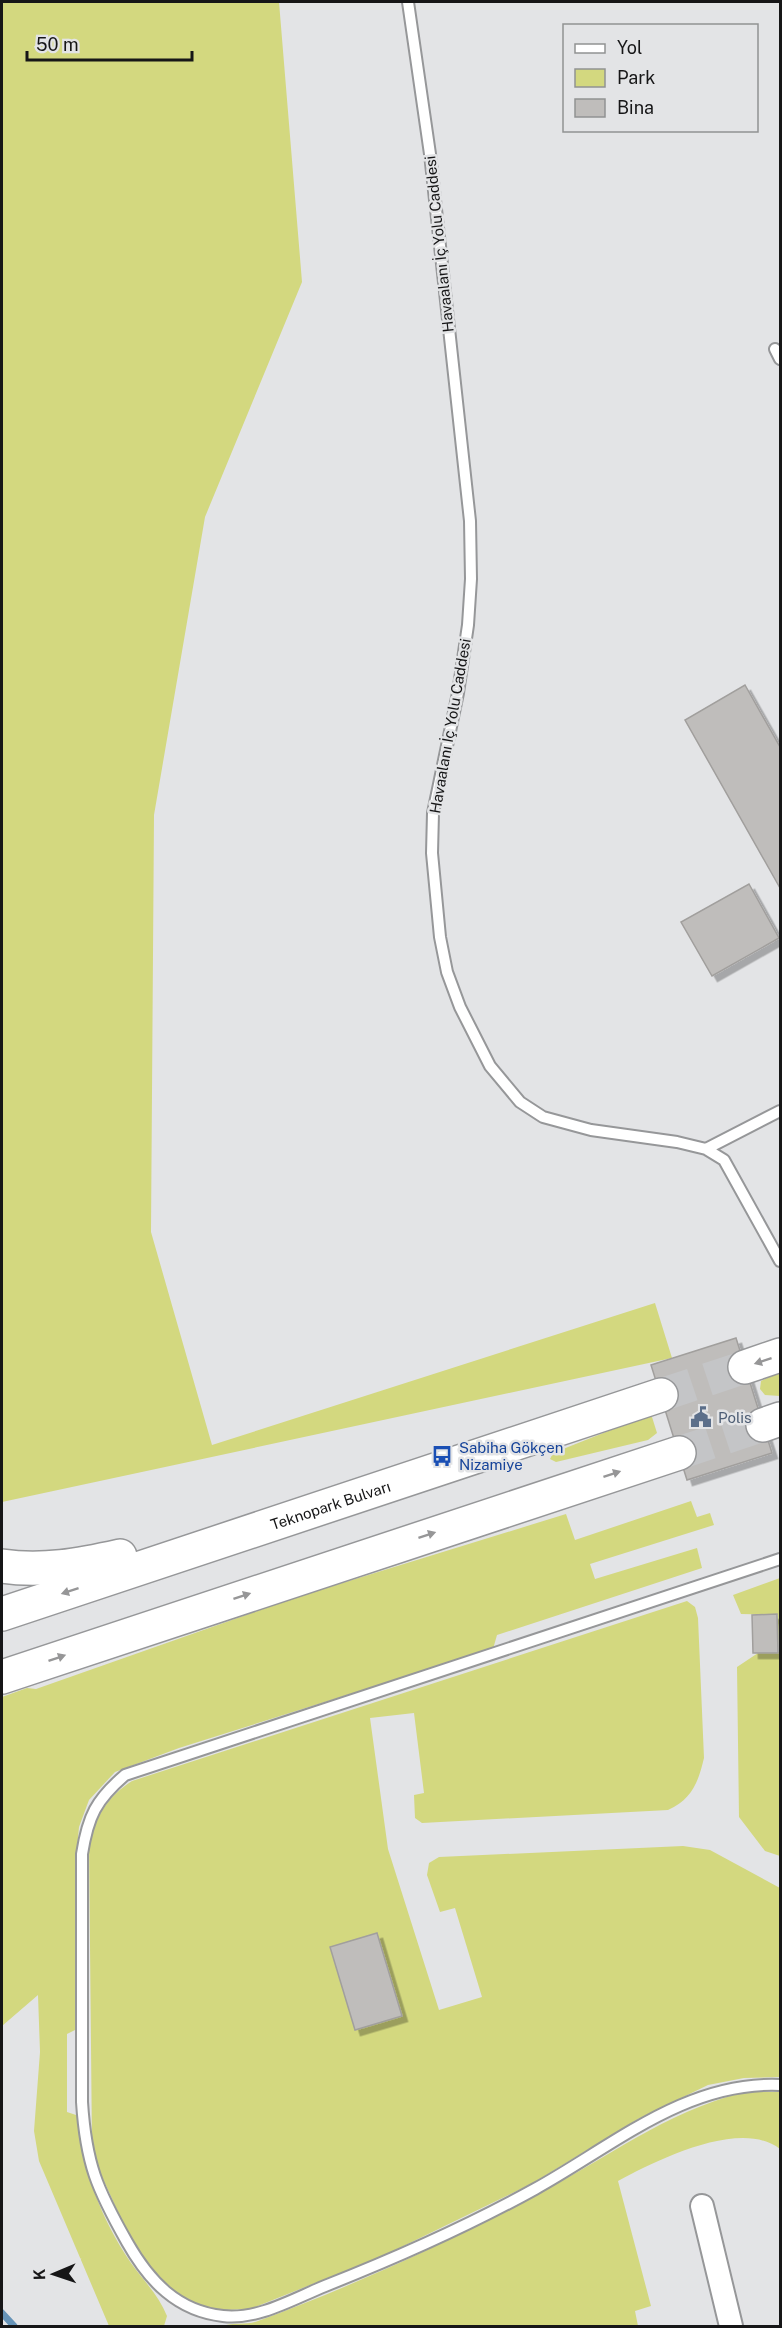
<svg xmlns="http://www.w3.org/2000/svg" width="782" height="2328" viewBox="0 0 782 2328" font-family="'Public Sans',sans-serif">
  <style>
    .green { fill: #d3d87f }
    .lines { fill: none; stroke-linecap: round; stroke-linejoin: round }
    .stream { stroke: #6693b7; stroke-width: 7 }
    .building { fill: #bfbdbb; stroke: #a19f9d; stroke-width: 1.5; filter: url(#shadow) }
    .highway-tunnel { stroke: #c4c5c7; stroke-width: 33; stroke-dasharray: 33 16; stroke-linecap: butt }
    .lane-casing { stroke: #969799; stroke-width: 14 }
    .street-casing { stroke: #969799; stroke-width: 26 }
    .highway-casing { stroke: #969799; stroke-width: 36 }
    .lane { stroke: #fff; stroke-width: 10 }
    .street { stroke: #fff; stroke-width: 22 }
    .highway { stroke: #fff; stroke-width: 33 }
    .oneway { fill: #969697 }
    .labels { text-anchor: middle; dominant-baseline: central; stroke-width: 5; stroke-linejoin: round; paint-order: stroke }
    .street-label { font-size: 15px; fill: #161617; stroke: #e3e4e6 }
    .service-label { font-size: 15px; fill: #4e5e75; stroke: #e3e4e6; text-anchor: start }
    .transit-label { font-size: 15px; fill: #164399; stroke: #e3e4e6; text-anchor: start }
  </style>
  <defs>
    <filter id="shadow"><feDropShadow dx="5.5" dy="5.5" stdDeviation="0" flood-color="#0004"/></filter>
  </defs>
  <rect width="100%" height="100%" fill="#e3e4e6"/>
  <path class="green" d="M 2,2 L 279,2 L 302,282 L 205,517 L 154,815 L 151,1232 L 212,1445 L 655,1303 L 672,1358 L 2,1502 Z
    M 780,1372 L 780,1396 L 765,1395 L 760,1389 L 761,1381 Z
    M 646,1416 L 652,1417 L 657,1433 L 648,1440 L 556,1462 L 550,1459 L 553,1453 Z
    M 691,1501 L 697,1517 L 710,1513 L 714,1525 L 590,1564 L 595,1579 L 697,1548 L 702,1568 L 497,1635 L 493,1649 L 179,1748 L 115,1772 L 89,1800 L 79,1827 L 75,1870 L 77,2029 L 67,2034 L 67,2112 L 79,2116 C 83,2171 100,2217 131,2263 C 144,2281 159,2296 167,2316 L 164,2326 L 109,2326 L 39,2161 L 34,2131 L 40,2052 L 38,1995 L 2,2026 L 2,1697 L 27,1688 L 36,1689 L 297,1597 L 566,1514 L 575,1540 Z
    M 780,1578 L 780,1856 L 765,1851 L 739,1817 L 737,1667 L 758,1653 L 779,1652 L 778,1615 L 741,1614 L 733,1595 Z
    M 687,1601 L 695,1607 L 698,1618 L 704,1758 C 698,1783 692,1799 668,1810 L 422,1823 L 415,1818 L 414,1795 L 424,1793 L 414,1713 L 370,1718 L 388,1849 L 439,2010 L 482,1997 L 455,1908 L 440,1912 L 427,1875 L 429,1863 L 439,1857 L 683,1846 L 710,1850 L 780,1888 L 780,2077 L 744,2078 L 708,2085 L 638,2119 L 533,2183 L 383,2256 L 250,2309 L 224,2310 L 195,2305 L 167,2288 L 147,2263 L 123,2223 L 98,2168 L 92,2146 L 89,1845 C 96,1816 107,1797 132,1781 Z
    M 744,2092 L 780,2092 L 780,2149 C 740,2118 656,2161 618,2181 L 651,2306 L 635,2311 L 638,2326 L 222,2326 C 234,2322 247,2325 258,2321 C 353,2286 447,2243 536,2195 C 608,2158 663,2113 744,2092 Z"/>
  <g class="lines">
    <path class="stream" d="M 2,2313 L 14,2326"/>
  </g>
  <path class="building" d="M 745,685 L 780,747 L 780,888 L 685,720 Z
    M 749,884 L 779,938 L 712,976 L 681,922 Z
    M 736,1338 L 772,1453 L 687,1480 L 651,1365 Z
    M 777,1614 L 778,1653 L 753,1653 L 752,1615 Z
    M 377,1933 L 402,2016 L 355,2030 L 330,1947 Z"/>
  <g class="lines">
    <path class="highway-tunnel" d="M 661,1395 L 745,1367
      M 679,1453 L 763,1425"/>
    <defs>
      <path id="lane" d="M 408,2 L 430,154 L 470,521 L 471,579 L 468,625 L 458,693 L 433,813 L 432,853 L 440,937 L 447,972 L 460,1007 L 490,1066 L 520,1102 L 543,1117 L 591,1130 L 677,1142 L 706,1149 L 724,1160 L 780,1261
        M 775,349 L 780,359
        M 706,1149 L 780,1111
        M 780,1559 L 125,1775 C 96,1800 88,1816 82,1854 L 82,2102 C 86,2164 97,2189 127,2242 C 149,2281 177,2311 223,2316 C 258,2320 293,2299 325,2286 C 396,2258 468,2226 535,2189 C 613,2146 686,2081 780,2085"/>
      <path id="street" d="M 702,2206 L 731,2326"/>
      <g id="highway">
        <path d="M 745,1367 L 780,1355"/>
        <path d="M 763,1425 L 780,1419"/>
        <path d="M 2,1566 C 42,1572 80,1565 120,1556"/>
        <path id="s1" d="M 2,1614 L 661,1395"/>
        <path d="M 2,1677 L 679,1453"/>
      </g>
    </defs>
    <use href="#lane" class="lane-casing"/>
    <use href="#street" class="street-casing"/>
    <use href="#highway" class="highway-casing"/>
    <use href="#lane" class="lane"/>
    <use href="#street" class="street"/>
    <use href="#highway" class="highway"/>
  </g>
  <defs><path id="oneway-solid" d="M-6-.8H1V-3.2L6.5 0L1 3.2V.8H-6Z" transform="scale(1.5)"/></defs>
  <g class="oneway">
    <use href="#oneway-solid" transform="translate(763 1361) rotate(162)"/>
    <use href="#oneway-solid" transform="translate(612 1474) rotate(-18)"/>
    <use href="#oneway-solid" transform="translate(427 1535) rotate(-18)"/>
    <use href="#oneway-solid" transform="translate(70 1591) rotate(162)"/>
    <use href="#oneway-solid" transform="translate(242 1596) rotate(-18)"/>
    <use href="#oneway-solid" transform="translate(57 1658) rotate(-19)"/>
  </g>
  <defs>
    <symbol id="civic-bare" viewBox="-9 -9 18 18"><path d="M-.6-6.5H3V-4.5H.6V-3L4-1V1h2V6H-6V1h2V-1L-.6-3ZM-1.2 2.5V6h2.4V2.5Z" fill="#5c6f8a" stroke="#e3e4e6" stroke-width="2.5" paint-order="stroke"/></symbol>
    <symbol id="bus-bare" viewBox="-9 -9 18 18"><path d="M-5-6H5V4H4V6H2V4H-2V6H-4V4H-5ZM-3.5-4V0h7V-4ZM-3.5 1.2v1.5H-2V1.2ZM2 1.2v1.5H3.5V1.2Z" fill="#1a4fb4" stroke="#e3e4e6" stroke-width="2.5" paint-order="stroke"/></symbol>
  </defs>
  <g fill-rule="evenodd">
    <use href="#civic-bare" x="686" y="1402" width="30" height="30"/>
    <use href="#bus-bare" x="427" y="1441" width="30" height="30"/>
  </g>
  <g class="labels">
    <g class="street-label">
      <text transform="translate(439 244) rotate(-96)">Havaalanı İç Yolu Caddesi</text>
      <text transform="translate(450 726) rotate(-80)">Havaalanı İç Yolu Caddesi</text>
      <text stroke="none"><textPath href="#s1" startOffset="346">Teknopark Bulvarı</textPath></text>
    </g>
    <g class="service-label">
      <text x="718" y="1417">Polis</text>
    </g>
    <g class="transit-label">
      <text x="459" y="1447">Sabiha Gökçen<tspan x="459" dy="17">Nizamiye</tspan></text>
    </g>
  </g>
  <rect width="782" height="2328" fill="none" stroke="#161617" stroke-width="6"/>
  <rect x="563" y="24" width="195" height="108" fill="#e3e4e6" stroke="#919293" stroke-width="1.5"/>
  <rect x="575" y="44" width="30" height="9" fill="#ffffff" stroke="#919293" stroke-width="1.5"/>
  <text x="617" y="54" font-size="18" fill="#161617">Yol</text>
  <rect x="575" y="69" width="30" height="18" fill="#d3d87f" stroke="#919293" stroke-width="1.5"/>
  <text x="617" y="84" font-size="18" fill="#161617">Park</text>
  <rect x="575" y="99" width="30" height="18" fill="#bfbdbb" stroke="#919293" stroke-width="1.5"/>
  <text x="617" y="114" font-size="18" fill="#161617">Bina</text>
  <g transform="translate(54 2274) rotate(268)" stroke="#e3e4e6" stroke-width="4.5" paint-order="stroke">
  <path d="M0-4.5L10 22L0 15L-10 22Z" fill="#161617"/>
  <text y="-9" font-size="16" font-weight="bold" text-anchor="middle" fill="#161617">K</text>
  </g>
  <path d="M27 51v9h165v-9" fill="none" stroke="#161617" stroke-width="3"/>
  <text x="36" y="51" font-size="18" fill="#161617" stroke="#e3e4e6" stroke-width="4.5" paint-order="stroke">50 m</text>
</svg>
